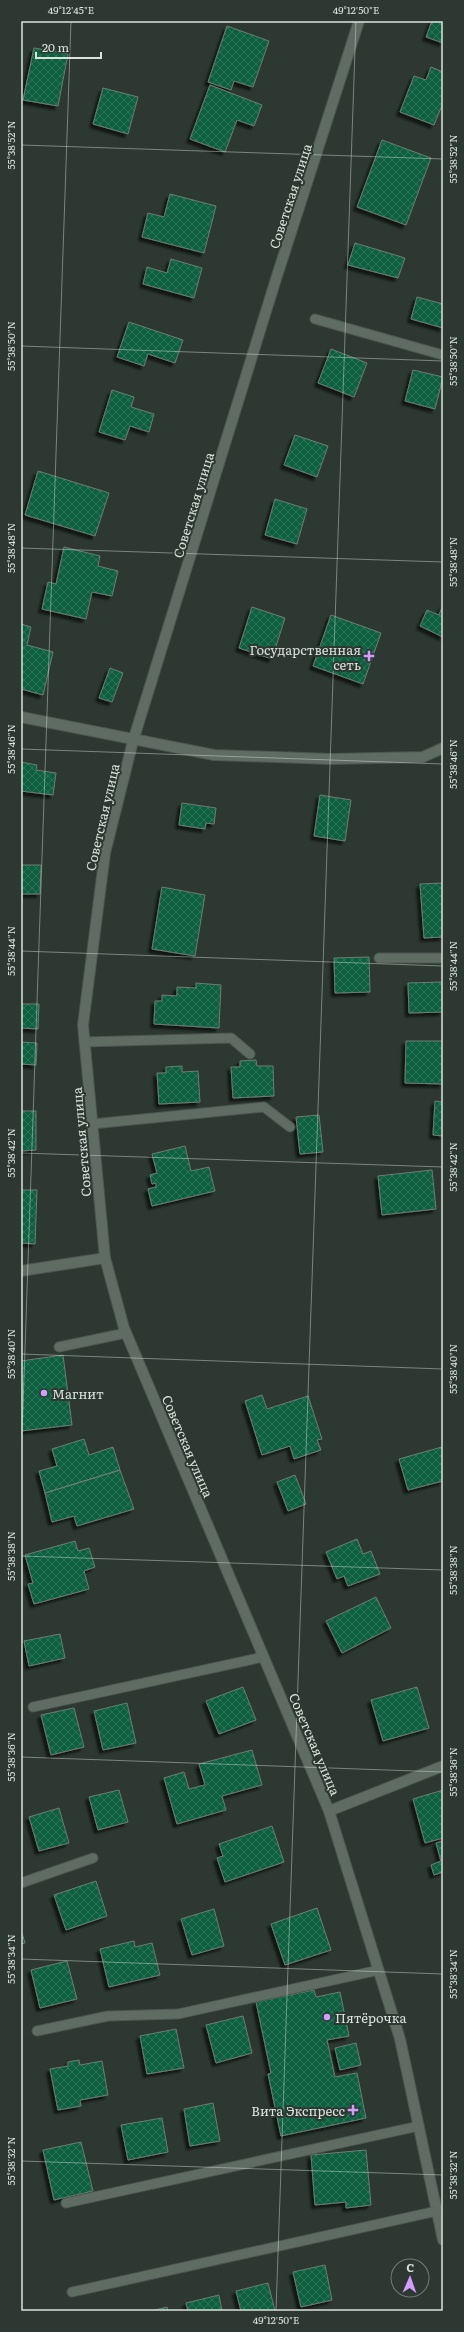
<svg xmlns="http://www.w3.org/2000/svg" width="464" height="2332" viewBox="0 0 464 2332" font-family="Literata,serif">
  <style>
    .building { fill: url(#building-cross-hatch); stroke: #6f7c75; filter: url(#shadow) }
    .lines { fill: none; stroke-linecap: round; stroke-linejoin: round }
    .service-casing { stroke: #4c5651; stroke-width: 11 }
    .minor-casing { stroke: #4c5651; stroke-width: 12 }
    .tertiary-casing { stroke: #4c5651; stroke-width: 12 }
    .service { stroke: #5f6c64; stroke-width: 9 }
    .minor { stroke: #5f6c64; stroke-width: 10 }
    .tertiary { stroke: #5f6c64; stroke-width: 10 }
    .ticks { fill: none; stroke: #dae2dd; stroke-width: 1; stroke-opacity: 0.45 }
    .poi-dot { fill: #d59cfb; stroke: #2d3832; stroke-width: 1.5 }
    .labels { text-anchor: middle; dominant-baseline: central; stroke-width: 4; stroke-linejoin: round; paint-order: stroke }
    .street-label { font-size: 13px; fill: #dae2dd; stroke: #2d3832 }
    .poi-label { font-size: 13px; fill: #dae2dd; stroke: #2d3832; text-anchor: end }
    .neatline { fill: none; stroke: #dae2dd; stroke-width: 1.5 }
    .ticks-label { font-size: 10px; text-anchor: middle; fill: #dae2dd }
  </style>
  <defs>
    <pattern id="building-cross-hatch" width="8" height="8" patternUnits="userSpaceOnUse"><rect width="8" height="8" fill="#085f3f"/><path d="M0 0l8 8M0 8l8-8" fill="none" stroke="#2b765a"/></pattern>
    <filter id="shadow"><feDropShadow dx="-3.5" dy="3.5" stdDeviation="1" flood-color="#0009"/></filter>
  </defs>
  <rect width="100%" height="100%" fill="#2d3832"/>
  <path class="building" d="M 432,21 L 443,21 L 443,43 L 426,37 Z
    M 227,26 L 269,41 L 253,87 L 234,81 L 231,90 L 208,82 Z
    M 34,48 L 68,54 L 58,106 L 23,100 Z
    M 431,67 L 443,72 L 443,103 L 434,125 L 400,112 L 414,76 L 426,80 Z
    M 210,85 L 262,105 L 254,126 L 237,120 L 225,152 L 190,139 Z
    M 103,88 L 138,97 L 128,134 L 93,124 Z
    M 382,140 L 431,158 L 406,225 L 357,207 Z
    M 170,194 L 216,206 L 204,253 L 142,237 L 148,213 L 164,217 Z
    M 355,243 L 405,258 L 398,278 L 348,265 Z
    M 171,259 L 202,268 L 194,298 L 143,284 L 147,267 L 167,273 Z
    M 417,297 L 443,304 L 443,328 L 411,319 Z
    M 129,322 L 183,340 L 175,363 L 148,354 L 144,366 L 117,357 Z
    M 331,349 L 367,363 L 354,397 L 318,383 Z
    M 413,370 L 443,377 L 435,409 L 405,401 Z
    M 112,390 L 134,397 L 131,407 L 154,414 L 149,432 L 130,426 L 125,440 L 99,432 Z
    M 295,435 L 328,446 L 317,477 L 284,465 Z
    M 38,471 L 109,493 L 95,536 L 25,515 Z
    M 275,499 L 307,509 L 297,544 L 265,535 Z
    M 64,547 L 100,556 L 98,566 L 118,571 L 112,596 L 92,592 L 86,619 L 42,609 L 48,582 L 56,584 Z
    M 443,605 L 443,637 L 420,626 L 427,610 L 439,615 Z
    M 252,607 L 285,618 L 272,659 L 239,648 Z
    M 331,615 L 381,633 L 363,684 L 313,666 Z
    M 21,624 L 31,627 L 27,645 L 53,652 L 43,695 L 21,689 Z
    M 110,668 L 123,673 L 112,702 L 99,698 Z
    M 21,762 L 37,765 L 36,770 L 56,773 L 53,795 L 21,791 Z
    M 320,795 L 351,800 L 345,841 L 314,836 Z
    M 182,803 L 216,808 L 214,824 L 206,823 L 205,829 L 179,825 Z
    M 21,865 L 41,865 L 40,894 L 22,894 L 22,903 Z
    M 443,883 L 443,937 L 424,938 L 420,884 Z
    M 162,887 L 205,895 L 195,956 L 152,949 Z
    M 369,957 L 370,992 L 335,993 L 334,958 Z
    M 442,982 L 443,1012 L 409,1013 L 408,983 Z
    M 196,983 L 221,985 L 219,1028 L 154,1024 L 155,1001 L 162,1001 L 162,995 L 177,996 L 177,987 L 196,988 Z
    M 21,1004 L 39,1004 L 38,1029 L 21,1028 Z
    M 406,1041 L 443,1041 L 443,1084 L 405,1083 Z
    M 21,1042 L 37,1043 L 36,1065 L 21,1064 Z
    M 256,1060 L 257,1066 L 273,1066 L 274,1096 L 233,1098 L 231,1067 L 240,1067 L 240,1061 Z
    M 182,1066 L 182,1072 L 198,1071 L 200,1102 L 159,1104 L 157,1073 L 166,1073 L 166,1067 Z
    M 435,1101 L 443,1102 L 443,1136 L 433,1135 Z
    M 21,1111 L 36,1111 L 36,1150 L 21,1151 Z
    M 319,1115 L 323,1152 L 300,1154 L 296,1117 Z
    M 185,1146 L 191,1171 L 209,1167 L 215,1191 L 152,1206 L 148,1189 L 156,1187 L 156,1183 L 152,1184 L 150,1175 L 157,1173 L 152,1154 Z
    M 432,1170 L 436,1209 L 382,1215 L 378,1176 Z
    M 21,1190 L 37,1190 L 35,1244 L 21,1243 Z
    M 63,1355 L 72,1425 L 21,1431 L 21,1361 Z
    M 262,1395 L 267,1409 L 308,1396 L 322,1439 L 317,1440 L 321,1450 L 294,1459 L 290,1446 L 262,1455 L 245,1401 Z
    M 84,1439 L 89,1455 L 113,1447 L 120,1470 L 45,1493 L 39,1471 L 57,1466 L 52,1449 Z
    M 442,1447 L 443,1481 L 408,1490 L 399,1459 Z
    M 120,1470 L 134,1509 L 77,1526 L 74,1516 L 52,1522 L 45,1493 Z
    M 295,1475 L 306,1504 L 288,1511 L 277,1482 Z
    M 357,1539 L 363,1554 L 371,1551 L 380,1574 L 348,1586 L 344,1576 L 337,1579 L 326,1552 Z
    M 75,1541 L 78,1551 L 89,1548 L 95,1567 L 84,1571 L 89,1589 L 34,1604 L 28,1584 L 33,1583 L 25,1555 Z
    M 376,1597 L 391,1628 L 342,1653 L 326,1621 Z
    M 60,1634 L 65,1658 L 29,1666 L 24,1641 Z
    M 243,1687 L 256,1720 L 219,1734 L 206,1701 Z
    M 417,1687 L 429,1728 L 383,1741 L 371,1700 Z
    M 127,1703 L 136,1743 L 103,1750 L 94,1711 Z
    M 74,1708 L 84,1747 L 51,1755 L 41,1715 Z
    M 252,1750 L 262,1785 L 222,1796 L 226,1810 L 177,1824 L 164,1778 L 184,1772 L 189,1789 L 205,1785 L 199,1764 Z
    M 119,1790 L 128,1822 L 98,1830 L 89,1797 Z
    M 443,1790 L 443,1838 L 425,1843 L 413,1799 Z
    M 59,1808 L 69,1843 L 39,1851 L 29,1817 Z
    M 272,1826 L 284,1862 L 225,1882 L 217,1858 L 223,1856 L 219,1844 Z
    M 443,1841 L 443,1872 L 434,1875 L 431,1865 L 441,1861 L 436,1843 Z
    M 96,1881 L 107,1916 L 66,1930 L 54,1895 Z
    M 317,1908 L 331,1950 L 285,1965 L 271,1924 Z
    M 214,1909 L 224,1946 L 192,1955 L 181,1919 Z
    M 21,1930 L 25,1943 L 21,1944 Z
    M 134,1941 L 135,1947 L 152,1943 L 160,1975 L 109,1987 L 100,1949 Z
    M 67,1961 L 77,1999 L 40,2008 L 31,1970 Z
    M 314,1990 L 316,1997 L 340,1992 L 349,2036 L 327,2040 L 335,2077 L 357,2073 L 366,2118 L 281,2136 L 268,2074 L 271,2073 L 256,2002 Z
    M 243,2016 L 252,2053 L 216,2063 L 206,2025 Z
    M 176,2029 L 184,2068 L 147,2074 L 140,2036 Z
    M 356,2043 L 361,2065 L 340,2070 L 335,2048 Z
    M 79,2060 L 80,2065 L 102,2061 L 108,2095 L 80,2100 L 81,2106 L 58,2110 L 50,2069 L 68,2066 L 68,2062 Z
    M 213,2103 L 220,2141 L 190,2146 L 184,2109 Z
    M 162,2118 L 168,2152 L 128,2160 L 121,2125 Z
    M 81,2142 L 93,2191 L 54,2200 L 43,2150 Z
    M 366,2150 L 371,2205 L 346,2208 L 346,2202 L 315,2205 L 311,2155 Z
    M 325,2265 L 332,2300 L 301,2307 L 293,2272 Z
    M 268,2283 L 275,2311 L 241,2311 L 236,2291 Z
    M 219,2295 L 222,2311 L 188,2311 L 186,2303 Z
    M 167,2307 L 168,2311 L 151,2311 Z"/>
  <g class="lines">
    <defs>
      <path id="service" d="M 315,319 L 443,355
        M 379,958 L 443,958
        M 84,1042 L 231,1038 L 250,1054
        M 92,1124 L 264,1107 L 290,1127
        M 59,1347 L 126,1333
        M 33,1707 L 263,1657
        M 21,1883 L 93,1858
        M 37,2031 L 108,2016 L 178,2014 L 379,1970
        M 66,2203 L 419,2126
        M 72,2292 L 437,2211"/>
      <path id="minor" d="M 21,717 L 214,755 L 331,759 L 423,757 L 443,748
        M 21,1271 L 105,1258
        M 329,1811 L 443,1766"/>
      <path id="tertiary" d="M 359,21 L 276,279 L 133,741 L 105,853 L 83,1025 L 105,1258 L 124,1328 L 329,1811 L 400,2039 L 443,2240"/>
    </defs>
    <use href="#service" class="service-casing"/>
    <use href="#minor" class="minor-casing"/>
    <use href="#tertiary" class="tertiary-casing"/>
    <use href="#service" class="service"/>
    <use href="#minor" class="minor"/>
    <use href="#tertiary" class="tertiary"/>
  </g>
  <path class="ticks" d="M 21,145 L 443,159M 21,346 L 443,361M 21,548 L 443,562M 21,749 L 443,764M 21,951 L 443,966M 21,1153 L 443,1167M 21,1354 L 443,1369M 21,1464 L 71,21M 21,1556 L 443,1570M 21,1757 L 443,1772M 21,1959 L 443,1974M 21,2161 L 443,2175M 276,2311 L 356,21"/>
  <g class="poi-dot">
    <path d="M367 650h4v4h4v4h-4v4h-4v-4h-4v-4h4z"/>
    <circle cx="44" cy="1393" r="4"/>
    <circle cx="327" cy="2017" r="4"/>
    <path d="M351 2104h4v4h4v4h-4v4h-4v-4h-4v-4h4z"/>
  </g>
  <g class="labels">
    <g class="street-label">
      <text transform="translate(290 196) rotate(-72)">Советская улица</text>
      <text transform="translate(193 505) rotate(-73)">Советская улица</text>
      <text transform="translate(102 817) rotate(-77)">Советская улица</text>
      <text transform="translate(81 1142) rotate(-95)">Советская улица</text>
      <text transform="translate(188 1446) rotate(67)">Советская улица</text>
      <text transform="translate(315 1744) rotate(67)">Советская улица</text>
    </g>
    <g class="poi-label">
      <text x="361" y="649">Государственная<tspan x="361" dy="15">сеть</tspan></text>
      <text x="52" y="1393" text-anchor="start">Магнит</text>
      <text x="335" y="2017" text-anchor="start">Пятёрочка</text>
      <text x="345" y="2110">Вита Экспресс</text>
    </g>
  </g>
  <rect width="464" height="2332" fill="none" stroke="#2d3832" stroke-width="44"/>
  <g transform="translate(410 2278) rotate(2)"><circle r="19" fill="#2d3832" stroke="#727c76"/>
  <path d="M0-3L7 15L0 10L-7 15Z" fill="#d59cfb"/>
  <text y="-6" font-size="11" font-weight="bold" text-anchor="middle" fill="#dae2dd">С</text>
  </g>
  <path d="M36 52v6h65v-6" fill="none" stroke="#dae2dd" stroke-width="2"/>
  <text x="42" y="52" font-size="12" fill="#dae2dd" stroke="#2d3832" stroke-width="3" paint-order="stroke">20 m</text>
  <rect x="22" y="22" width="420" height="2288" class="neatline"/>
  <g class="ticks-label">
    <text x="71" y="14">49°12'45"E</text>
    <text x="356" y="14">49°12'50"E</text>
    <text transform="translate(11 145) rotate(-90)" y="4">55°38'52"N</text>
    <text transform="translate(453 159) rotate(-90)" y="4">55°38'52"N</text>
    <text transform="translate(11 346) rotate(-90)" y="4">55°38'50"N</text>
    <text transform="translate(453 361) rotate(-90)" y="4">55°38'50"N</text>
    <text transform="translate(11 548) rotate(-90)" y="4">55°38'48"N</text>
    <text transform="translate(453 562) rotate(-90)" y="4">55°38'48"N</text>
    <text transform="translate(11 749) rotate(-90)" y="4">55°38'46"N</text>
    <text transform="translate(453 764) rotate(-90)" y="4">55°38'46"N</text>
    <text transform="translate(11 951) rotate(-90)" y="4">55°38'44"N</text>
    <text transform="translate(453 966) rotate(-90)" y="4">55°38'44"N</text>
    <text transform="translate(11 1153) rotate(-90)" y="4">55°38'42"N</text>
    <text transform="translate(453 1167) rotate(-90)" y="4">55°38'42"N</text>
    <text transform="translate(11 1354) rotate(-90)" y="4">55°38'40"N</text>
    <text transform="translate(453 1369) rotate(-90)" y="4">55°38'40"N</text>
    <text transform="translate(11 1556) rotate(-90)" y="4">55°38'38"N</text>
    <text transform="translate(453 1570) rotate(-90)" y="4">55°38'38"N</text>
    <text transform="translate(11 1757) rotate(-90)" y="4">55°38'36"N</text>
    <text transform="translate(453 1772) rotate(-90)" y="4">55°38'36"N</text>
    <text transform="translate(11 1959) rotate(-90)" y="4">55°38'34"N</text>
    <text transform="translate(453 1974) rotate(-90)" y="4">55°38'34"N</text>
    <text transform="translate(11 2161) rotate(-90)" y="4">55°38'32"N</text>
    <text transform="translate(453 2175) rotate(-90)" y="4">55°38'32"N</text>
    <text x="276" y="2324">49°12'50"E</text>
  </g>
</svg>
